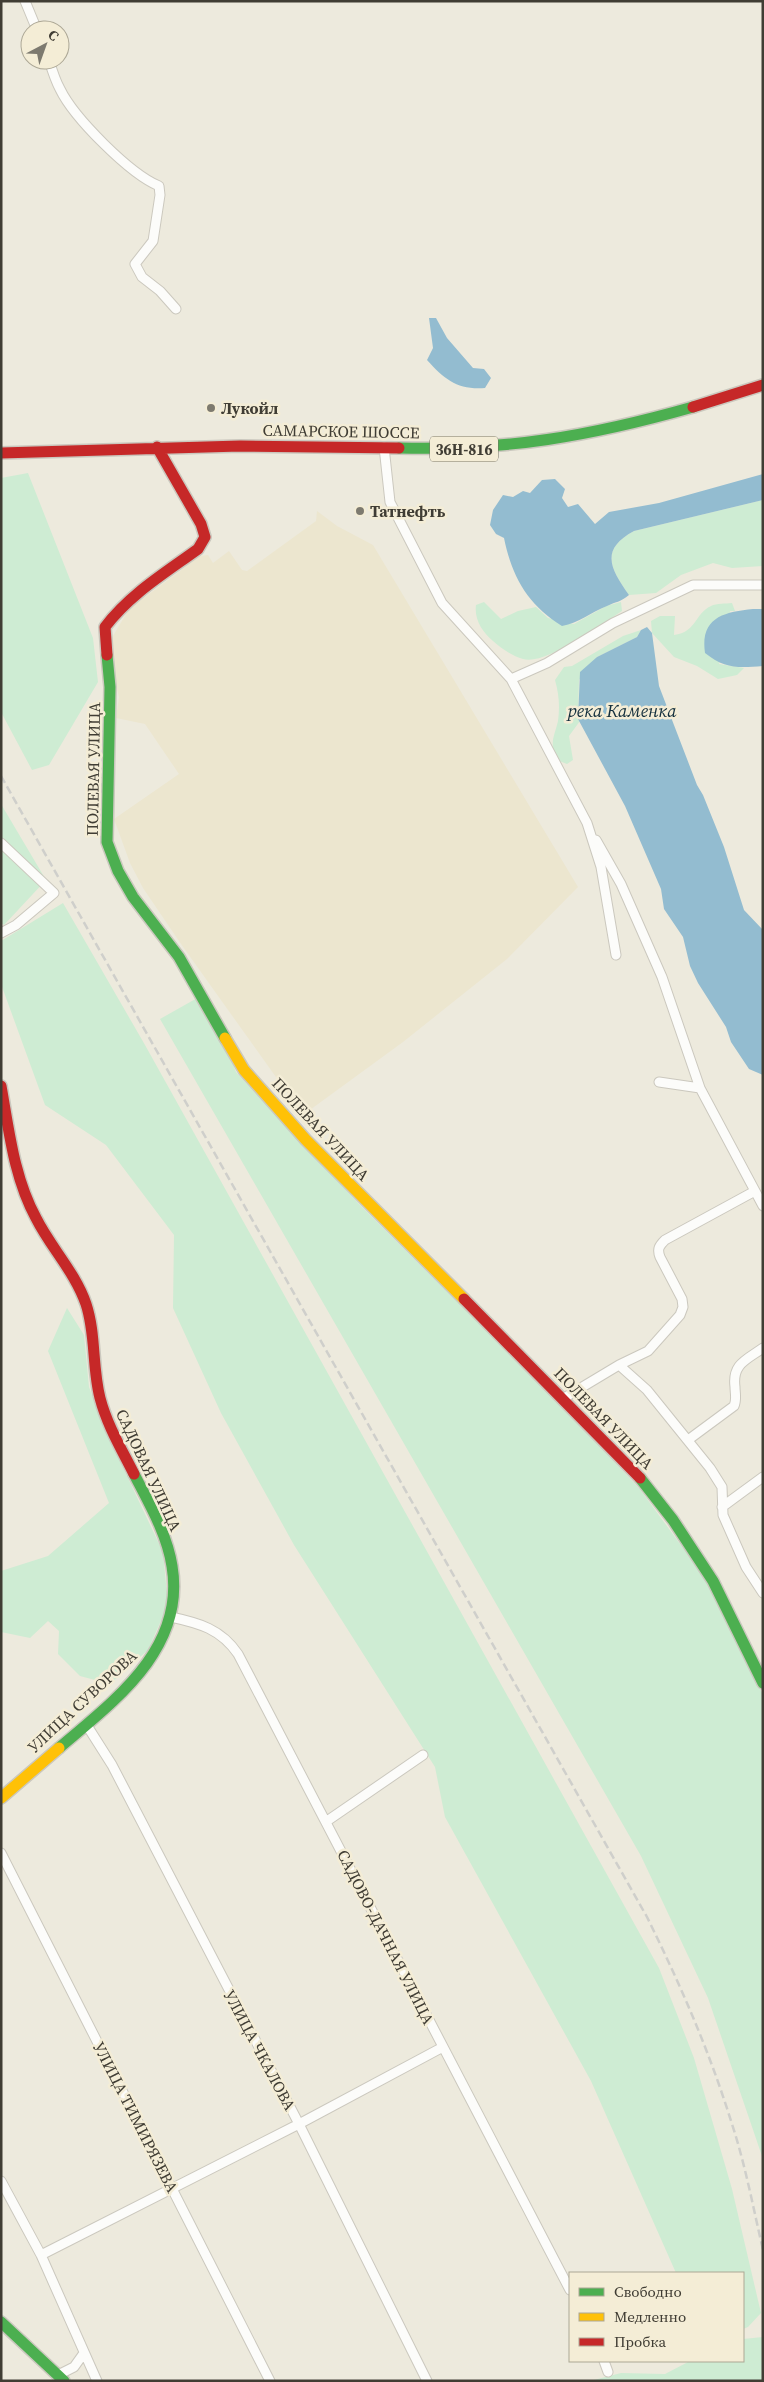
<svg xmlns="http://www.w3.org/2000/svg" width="764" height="2382" viewBox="0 0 764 2382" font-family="'Source Serif 4',serif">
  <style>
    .built { fill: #ece6cf }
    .green { fill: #ceecd3 }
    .water { fill: #93bcd0 }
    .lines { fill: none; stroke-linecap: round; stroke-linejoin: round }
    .street-casing { stroke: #cbc8be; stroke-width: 11 }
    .fast-casing { stroke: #cbc8be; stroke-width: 14 }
    .slow-casing { stroke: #cbc8be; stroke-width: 14 }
    .jam-casing { stroke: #cbc8be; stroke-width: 14 }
    .street { stroke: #fcfcfa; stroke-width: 9 }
    .fast { stroke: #4caf50; stroke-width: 11 }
    .slow { stroke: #ffc107; stroke-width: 11 }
    .jam { stroke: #c62828; stroke-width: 11 }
    .rail { stroke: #cfcfcb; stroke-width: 2.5; stroke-dasharray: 8 4; stroke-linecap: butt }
    .poi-dot { fill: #7d7a6f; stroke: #f4edd6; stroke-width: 2 }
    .labels { text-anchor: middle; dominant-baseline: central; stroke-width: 5; stroke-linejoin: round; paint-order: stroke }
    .shield { fill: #f4edd6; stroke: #767265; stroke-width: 1 }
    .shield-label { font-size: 15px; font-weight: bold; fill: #403d34 }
    .poi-label { font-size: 16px; font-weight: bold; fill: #403d34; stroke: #f4edd6; text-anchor: start }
    .street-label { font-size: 16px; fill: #403d34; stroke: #f4edd6 }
    .water-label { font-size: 18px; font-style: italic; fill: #122e3c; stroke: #f4edd6 }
  </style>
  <rect width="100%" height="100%" fill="#edeadd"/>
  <path class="built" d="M 317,511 L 337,526 L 373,545 L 578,887 L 507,959 L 403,1042 L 303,1115 L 181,944 L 143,888 L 130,863 L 114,819 L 179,774 L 145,724 L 116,718 L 119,697 L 109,656 L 113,649 L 110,641 L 129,609 L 200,556 L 208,555 L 213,563 L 229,551 L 242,570 L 247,571 L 316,521 Z"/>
  <path class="green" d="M 28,473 L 93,638 L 98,682 L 49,765 L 32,770 L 1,712 L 1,478 Z
    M 763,500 L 763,566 L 732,568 L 713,563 L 681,575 L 656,593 L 629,595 C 611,569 599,550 634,531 Z
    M 484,602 L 501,619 L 518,611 L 536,607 L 548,618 L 574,624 L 606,606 L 621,602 L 622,611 C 602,624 545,666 523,659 C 512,656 501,648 493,641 C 482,632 474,619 476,605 Z
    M 732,603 L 735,611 L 730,611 L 719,664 L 744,668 L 737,675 L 718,679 L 697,666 L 674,657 L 652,633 L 651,621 L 660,616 L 675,616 L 674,635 C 697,632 694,614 711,606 C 717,603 725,604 732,603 Z
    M 641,630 L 637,637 L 597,657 L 579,680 L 578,719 L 580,721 L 569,736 L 573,760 L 567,764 L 557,760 C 549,742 554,738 558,721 C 560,707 559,694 555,680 L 564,667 L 572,666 L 623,636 Z
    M 1,804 L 46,880 L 4,925 L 1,923 Z
    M 63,903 L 145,1045 L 659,1968 L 694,2058 L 732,2189 L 761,2313 L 748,2327 L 743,2329 L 743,2273 L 676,2273 L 591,2081 L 445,1817 L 435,1767 L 294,1545 L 221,1413 L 173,1308 L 174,1235 L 106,1145 L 45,1105 L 1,984 L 1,941 Z
    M 199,997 L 222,1036 L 236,1072 L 359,1204 L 558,1402 L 639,1488 L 719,1597 L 763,1695 L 763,2159 L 708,1998 L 641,1856 L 160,1019 Z
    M 67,1308 L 84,1335 L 89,1387 L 109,1438 L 163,1552 L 168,1605 L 148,1650 L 110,1684 L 80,1676 L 58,1654 L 59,1631 L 48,1621 L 30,1638 L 1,1632 L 1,1571 L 48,1556 L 109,1503 L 48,1351 Z
    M 763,2337 L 763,2381 L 590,2381 L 621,2373 L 665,2374 L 690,2361 L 743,2361 L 743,2339 Z"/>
  <path class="water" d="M 429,318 L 436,318 L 447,338 L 473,368 L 484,369 L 491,378 L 485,388 C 458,390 445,380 427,360 L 433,348 Z
    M 763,474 L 763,500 L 634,531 C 599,550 611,569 629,595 C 621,602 615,602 607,606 C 591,612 579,623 562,626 C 528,605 512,577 504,538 L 496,534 L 490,525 L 493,510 L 503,495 L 513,497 L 523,491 L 530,493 L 542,480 L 555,479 L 565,489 L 562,498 L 568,507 L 578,504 L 595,524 L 609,512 L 659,503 Z
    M 753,609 L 763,609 L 763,666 C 738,668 725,669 705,653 C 700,618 723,612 753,609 Z
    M 647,627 L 652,633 L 659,686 L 697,785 L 703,795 L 724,847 L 744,910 L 763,930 L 763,1075 L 749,1069 L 731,1042 L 726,1027 L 698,983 L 690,966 L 683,937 L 664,909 L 661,889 L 625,806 L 578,719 L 580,672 L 597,657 L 637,637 L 641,630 Z"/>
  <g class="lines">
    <defs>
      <path id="street" d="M 25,1 L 37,30
        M 49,60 C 52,70 55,80 60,89 C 74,118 130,174 159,186 L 160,195 L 153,241 L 135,264 L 142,277 L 160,291 L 176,309
        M 384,447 L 390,502 L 442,603 L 511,679 L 587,823 L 601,867 L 616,955
        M 511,679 L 547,663 L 613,623 L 693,585 L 763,585
        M 596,840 L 621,884 L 662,977 L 700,1088
        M 1,843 L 54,893 L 16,925 L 1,933
        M 659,1082 L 700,1088 L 763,1206
        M 619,1365 L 647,1390 L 710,1468 L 722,1487 L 723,1515 L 746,1567 L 763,1593
        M 564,1398 L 619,1365 L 648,1351 L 680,1315 L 683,1307 L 682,1299 L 660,1257 C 657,1249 659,1246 665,1240 L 755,1191
        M 688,1440 L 734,1406 C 737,1400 735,1393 735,1387 C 732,1364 746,1360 763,1348
        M 722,1507 L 763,1477
        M 171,1617 C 199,1623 221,1629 238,1654 L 570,2290
        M 86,1724 L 112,1765 L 299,2124 L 427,2381
        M 327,1821 L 423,1755
        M 1,1853 L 270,2381
        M 1,2181 L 41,2255 L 97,2381
        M 41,2255 L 299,2124 L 443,2047
        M 604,2361 L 608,2372
        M 58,2375 L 74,2367 L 84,2353"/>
      <path id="fast" d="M 399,448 C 505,451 591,436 693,407
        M 107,655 L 110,687 L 107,842 L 118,871 L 133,897 L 179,957 L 225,1038
        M 640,1478 L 673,1520 L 713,1581 L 763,1683
        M 59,1748 C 114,1701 186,1649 172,1566 C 167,1534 149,1503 134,1474
        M 1,2322 L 64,2381"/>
      <path id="slow" d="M 225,1038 L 244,1070 L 306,1140 L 464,1299
        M 1,1798 L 59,1748"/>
      <path id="jam" d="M 693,407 L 763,385
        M 1,453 L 240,446 L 399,448
        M 107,655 L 105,627 C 130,594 165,573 198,549 L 205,537 L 201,524 L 157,447
        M 1,1086 C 9,1130 14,1178 36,1218 C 51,1248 75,1272 86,1304 C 96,1334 92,1367 100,1398 C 107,1425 122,1450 134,1474
        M 464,1299 L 640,1478"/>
    </defs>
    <use href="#street" class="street-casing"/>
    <use href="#fast" class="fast-casing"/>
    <use href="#slow" class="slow-casing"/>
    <use href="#jam" class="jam-casing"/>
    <use href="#street" class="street"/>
    <use href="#fast" class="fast"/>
    <use href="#slow" class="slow"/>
    <use href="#jam" class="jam"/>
    <path class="rail" d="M 1,776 L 647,1917 C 680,1984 709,2050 731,2121 C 745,2163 753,2207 763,2250"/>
  </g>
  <g class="poi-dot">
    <circle cx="211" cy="408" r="5"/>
    <circle cx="360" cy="511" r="5"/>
  </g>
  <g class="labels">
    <rect class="shield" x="430" y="436.5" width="68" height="25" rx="4"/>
    <g class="shield-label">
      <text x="464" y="449">36Н-816</text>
    </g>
    <g class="poi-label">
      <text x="221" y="408">Лукойл</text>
      <text x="370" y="511">Татнефть</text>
    </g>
    <g class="street-label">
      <text transform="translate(341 431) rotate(1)">САМАРСКОЕ ШОССЕ</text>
      <text transform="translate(93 769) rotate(-89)">ПОЛЕВАЯ УЛИЦА</text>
      <text transform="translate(321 1129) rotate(47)">ПОЛЕВАЯ УЛИЦА</text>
      <text transform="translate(604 1418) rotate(46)">ПОЛЕВАЯ УЛИЦА</text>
      <text transform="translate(149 1470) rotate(65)">САДОВАЯ УЛИЦА</text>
      <text transform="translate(82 1701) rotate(-43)">УЛИЦА СУВОРОВА</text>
      <text transform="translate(386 1937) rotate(63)">САДОВО-ДАЧНАЯ УЛИЦА</text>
      <text transform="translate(260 2050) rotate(62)">УЛИЦА ЧКАЛОВА</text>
      <text transform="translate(136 2117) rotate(63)">УЛИЦА ТИМИРЯЗЕВА</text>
    </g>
    <g class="water-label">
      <text x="622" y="710">река Каменка</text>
    </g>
  </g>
  <rect width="764" height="2382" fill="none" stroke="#403d34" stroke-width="5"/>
  <rect x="569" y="2272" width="175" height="90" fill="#f4edd6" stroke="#aca795"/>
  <rect x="579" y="2288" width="25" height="8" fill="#4caf50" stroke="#aca795"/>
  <text x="614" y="2297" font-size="15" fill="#403d34">Свободно</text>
  <rect x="579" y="2313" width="25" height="8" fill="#ffc107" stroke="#aca795"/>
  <text x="614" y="2322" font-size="15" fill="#403d34">Медленно</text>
  <rect x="579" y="2338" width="25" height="8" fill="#c62828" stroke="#aca795"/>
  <text x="614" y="2347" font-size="15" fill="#403d34">Пробка</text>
  <g transform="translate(45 45) rotate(41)"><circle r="24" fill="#f4edd6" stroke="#aca795"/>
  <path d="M0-4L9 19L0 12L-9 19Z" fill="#7d7a6f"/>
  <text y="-8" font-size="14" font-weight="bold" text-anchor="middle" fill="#403d34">С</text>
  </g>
</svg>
